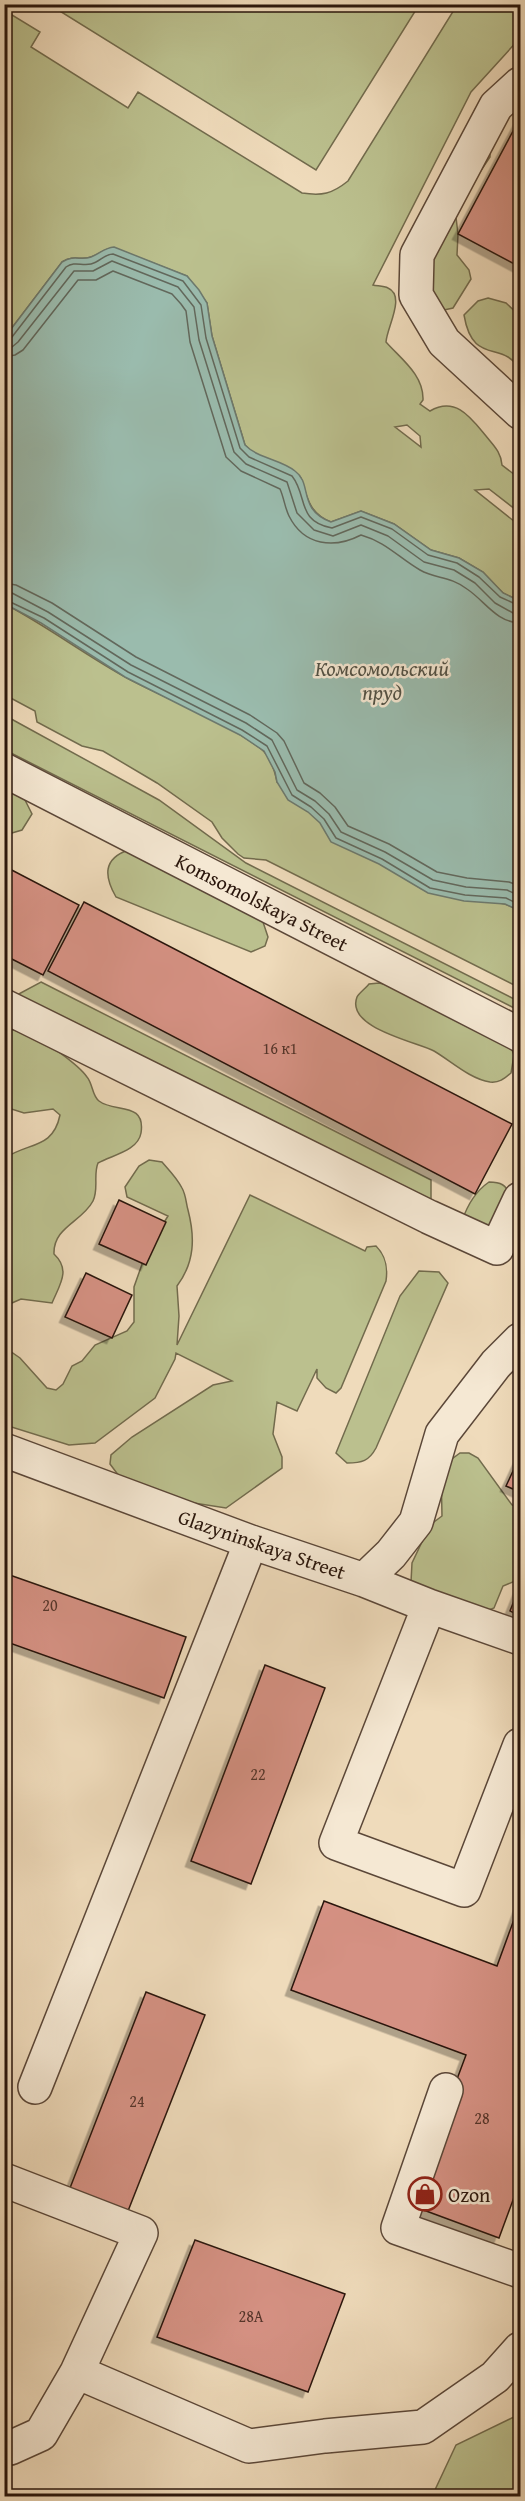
<svg xmlns="http://www.w3.org/2000/svg" width="525" height="2501" viewBox="0 0 525 2501" font-family="'Gentium Book Plus',serif">
  <style>
    .green { fill: #bbc08e; stroke: #726b4d; stroke-width: 1.5; fill-rule: evenodd }
    .water { fill: #9abbad; stroke: #6d796d; stroke-width: 1.5 }
    .lines { fill: none; stroke-linecap: round; stroke-linejoin: round }
    .shore { stroke: #62685c; stroke-width: 1.5 }
    .building { fill: #d59183; stroke: #2a160c; stroke-width: 1.5; filter: url(#shadow) }
    .minor-casing { stroke: #5b4738; stroke-width: 36 }
    .minor { stroke: #f5e8d3; stroke-width: 33 }
    .labels { text-anchor: middle; dominant-baseline: central; stroke-width: 5; stroke-linejoin: round; paint-order: stroke }
    .number-label { font-size: 16px; fill: #55352a }
    .street-label { font-size: 20px; fill: #2a160c; stroke: #f5e8d3 }
    .poi-label { font-size: 20px; fill: #2a160c; stroke: #f5e8d3; text-anchor: start }
    .water-label { font-size: 21px; font-style: italic; fill: #515044; stroke: #f5e8d3 }
  </style>
  <defs>
    <filter id="shadow"><feDropShadow dx="-5.5" dy="5.5" stdDeviation="0" flood-color="#0004"/></filter>
  </defs>
  <rect width="100%" height="100%" fill="#efdbbb"/>
  <filter id="stains"><feTurbulence type="fractalNoise" baseFrequency=".00333" numOctaves="4"/><feColorMatrix values="0 0 0 0 .2 0 0 0 0 .09 0 0 0 0 .02 0 0 0 .5 -.17"/></filter>
  <radialGradient id="worn" r=".72"><stop offset=".6" stop-color="#630" stop-opacity="0"/><stop offset="1" stop-color="#630" stop-opacity=".3"/></radialGradient>
  <path class="green" d="M 5,5 L 11,5 L 7,12 L 40,32 L 31,47 L 128,108 L 138,92 L 302,193 C 322,196 332,194 348,181 L 457,5 L 520,5 L 520,38 L 471,92 L 373,285 C 377,286 384,286 388,288 C 406,296 387,327 386,342 C 401,359 424,375 423,400 L 420,404 L 430,411 C 456,396 471,418 486,436 C 494,446 501,452 502,465 L 520,479 L 520,513 L 489,489 L 475,490 L 520,526 L 520,601 L 503,593 L 483,572 L 459,558 L 431,550 L 394,524 L 361,511 L 331,522 C 310,514 307,498 301,478 L 252,452 L 245,445 L 212,336 L 207,303 L 187,276 L 114,248 C 104,248 101,254 91,257 C 80,261 75,254 62,262 L 5,337 ZM 407,425 L 420,436 L 421,447 L 395,427 Z
    M 50,5 L 419,5 L 316,170 Z
    M 470,138 L 484,139 L 490,147 L 490,157 L 455,209 L 458,234 L 457,255 L 469,270 L 471,279 L 453,308 L 444,310 L 424,301 C 418,241 446,191 470,138 Z
    M 488,298 L 506,303 L 520,316 L 520,371 C 504,338 473,368 464,315 L 478,301 Z
    M 5,604 C 47,626 85,655 127,678 C 168,700 225,721 261,749 C 270,756 275,772 277,782 L 404,878 L 422,889 L 505,904 L 517,909 L 520,914 L 520,988 L 266,860 L 244,858 L 238,854 L 222,838 L 212,822 L 157,783 L 103,751 L 82,746 L 37,722 L 35,711 L 5,695 Z
    M 4,715 L 159,800 L 246,863 L 520,1002 L 520,1011 L 5,750 Z
    M 4,789 L 24,798 L 32,814 L 22,830 L 12,833 L 5,831 Z
    M 128,850 L 262,919 L 268,937 L 265,946 L 251,952 L 116,897 C 104,876 103,859 128,850 Z
    M 41,982 L 431,1180 L 431,1198 L 427,1207 L 15,996 Z
    M 379,983 L 405,989 L 510,1045 L 514,1055 L 511,1073 C 504,1079 499,1083 490,1082 C 470,1079 451,1061 434,1051 C 417,1042 345,1028 357,997 C 359,993 366,988 369,984 Z
    M 5,1028 C 12,1030 20,1031 28,1033 C 42,1039 78,1064 87,1077 C 93,1084 92,1096 99,1101 C 114,1113 146,1101 141,1133 C 138,1151 112,1155 98,1163 C 93,1175 99,1189 93,1201 C 82,1222 53,1227 54,1254 C 71,1270 60,1284 52,1303 L 21,1299 L 5,1306 L 5,1158 C 29,1142 53,1149 60,1115 L 53,1109 L 24,1113 L 5,1107 Z
    M 149,1160 L 162,1162 C 169,1170 177,1178 182,1188 C 186,1195 186,1203 188,1210 C 195,1237 195,1262 177,1286 L 179,1316 L 177,1345 L 250,1195 L 365,1251 L 367,1247 L 376,1246 C 386,1256 388,1267 386,1281 L 341,1388 L 336,1393 L 326,1388 L 317,1378 L 317,1369 L 297,1411 L 277,1402 L 273,1434 L 282,1457 L 282,1468 L 226,1508 L 181,1501 L 122,1480 L 110,1464 L 111,1455 L 132,1437 L 213,1385 L 232,1381 L 176,1353 L 175,1359 L 155,1398 L 95,1443 L 69,1445 L 5,1425 L 4,1347 L 20,1358 L 47,1388 L 56,1390 L 63,1384 L 72,1366 L 82,1361 L 95,1345 L 127,1331 L 134,1322 L 134,1287 L 147,1250 L 168,1216 L 127,1197 L 125,1187 L 139,1166 Z
    M 489,1182 C 501,1182 506,1185 510,1195 L 485,1238 L 462,1221 C 467,1206 476,1191 489,1182 Z
    M 419,1271 L 439,1272 L 448,1283 L 376,1448 C 369,1461 362,1463 347,1463 L 336,1453 L 400,1296 Z
    M 460,1453 L 469,1453 L 478,1458 L 512,1505 L 520,1508 L 520,1579 L 503,1586 L 494,1608 L 482,1613 L 411,1582 L 412,1563 L 430,1525 L 442,1516 L 441,1467 Z
    M 520,2414 L 520,2496 L 436,2496 L 434,2492 L 456,2445 Z"/>
  <path class="water" d="M 114,247 L 187,276 L 199,290 L 207,303 L 212,336 L 245,445 C 259,459 280,459 295,471 C 313,484 297,509 331,522 L 361,511 L 394,524 L 431,550 L 459,558 L 483,572 L 503,593 L 520,601 L 520,914 L 516,909 L 505,904 L 464,901 L 428,893 L 379,864 L 331,842 L 320,823 L 308,812 L 288,800 L 277,782 L 275,772 L 264,751 L 240,735 L 125,677 L 41,623 L 5,604 L 5,337 L 62,262 C 75,254 80,261 91,257 C 101,253 104,248 114,247 Z"/>
  <g class="lines">
    <path class="shore" d="M 4,340 L 12,337 L 66,267 C 75,261 81,266 91,264 C 100,262 104,254 113,254 L 183,281 L 201,305 L 206,338 L 240,448 L 249,457 L 292,476 C 308,496 296,521 332,528 L 361,517 L 392,529 L 428,555 L 457,563 L 479,577 L 500,597 L 520,606
      M 4,348 L 12,347 L 18,342 L 74,271 L 93,271 L 112,261 L 178,287 L 194,307 L 199,340 L 234,452 L 246,464 L 287,482 L 297,513 L 314,530 L 333,536 L 361,525 L 388,536 L 424,562 L 454,570 L 475,583 L 495,603 L 513,613 L 520,614
      M 4,357 L 15,355 L 23,350 L 78,280 L 96,280 L 113,271 L 172,294 L 181,304 L 186,311 L 190,342 L 226,457 L 241,471 L 280,489 C 284,498 285,508 289,516 C 304,546 334,549 361,535 C 386,542 399,558 420,570 C 436,579 450,576 467,589 C 485,601 496,622 520,623
      M 4,583 L 16,585 L 52,603 L 136,657 L 250,715 L 277,733 L 284,741 L 304,783 L 320,793 L 335,807 L 348,826 L 389,844 L 437,872 L 467,878 L 509,882 L 520,886
      M 4,592 L 12,593 L 48,612 L 131,665 L 246,723 L 272,740 L 297,790 L 315,801 L 329,814 L 341,832 L 385,852 L 433,880 L 466,887 L 507,890 L 520,896
      M 4,599 L 44,618 L 128,672 L 242,730 L 267,746 L 292,795 L 311,807 L 324,819 L 336,838 L 382,859 L 430,888 L 465,895 L 506,898 L 520,905"/>
  </g>
  <path class="building" d="M 520,118 L 520,267 L 458,234 Z
    M 4,866 L 79,905 L 43,975 L 4,955 Z
    M 84,902 L 512,1124 L 475,1194 L 48,971 Z
    M 119,1200 L 166,1222 L 146,1265 L 99,1244 Z
    M 86,1273 L 132,1295 L 112,1338 L 65,1317 Z
    M 520,1456 L 520,1492 L 506,1486 Z
    M 4,1573 L 186,1637 L 164,1698 L 4,1641 Z
    M 520,1586 L 520,1616 L 510,1611 Z
    M 265,1665 L 325,1688 L 251,1884 L 191,1861 Z
    M 324,1901 L 497,1966 L 520,1903 L 520,2181 L 499,2238 L 410,2205 L 466,2055 L 291,1990 Z
    M 146,1992 L 205,2015 L 128,2211 L 70,2188 Z
    M 195,2240 L 345,2294 L 308,2392 L 157,2337 Z"/>
  <g class="lines">
    <defs>
      <path id="minor" d="M 520,84 L 496,106 L 417,255 L 416,295 L 444,342 L 520,412
        M 4,770 L 520,1035
        M 4,1006 L 429,1217 L 497,1248 L 520,1199
        M 4,1450 L 251,1542 L 364,1580 L 429,1606 L 520,1638
        M 364,1580 L 391,1554 L 416,1522 L 442,1434 L 496,1364 L 520,1340
        M 429,1606 L 336,1843 L 464,1890 L 520,1745
        M 35,2087 L 251,1542
        M 446,2090 L 398,2228 L 520,2271
        M 4,2180 L 141,2233 L 77,2372 L 249,2446 L 325,2436 L 423,2427 L 495,2377 L 520,2349
        M 4,2448 L 10,2448 L 41,2434 L 77,2372"/>
    </defs>
    <use href="#minor" class="minor-casing"/>
    <use href="#minor" class="minor"/>
  </g>
  <defs>
    <symbol id="shop-ring" viewBox="-11 -11 22 22"><circle r="9.5" fill="#f5e8d3" stroke="#8f2418" stroke-width="1.5"/><path d="M-5-2.5h2.3a2.7 3.5 0 0 1 5.4 0H5L5.5 6h-11ZM-1.5-2.5h3a1.5 2.3 0 0 0-3 0Z" fill="#8f2418"/></symbol>
  </defs>
  <g fill-rule="evenodd">
    <use href="#shop-ring" x="406" y="2175" width="38" height="38"/>
  </g>
  <g class="labels">
    <g class="number-label">
      <text x="280" y="1048">16 к1</text>
      <text x="50" y="1605">20</text>
      <text x="258" y="1774">22</text>
      <text x="137" y="2101">24</text>
      <text x="482" y="2118">28</text>
      <text x="251" y="2316">28А</text>
    </g>
    <g class="street-label">
      <text transform="translate(262 902) rotate(27)">Komsomolskaya Street</text>
      <text transform="translate(262 1544) rotate(19)">Glazyninskaya Street</text>
    </g>
    <g class="poi-label">
      <text x="448" y="2194">Ozon</text>
    </g>
    <g class="water-label">
      <text x="382" y="668">Комсомольский<tspan x="382" dy="24">пруд</tspan></text>
    </g>
  </g>
  <rect width="525" height="2501" fill="none" stroke="#efdbbb" stroke-width="24"/>
  <rect x="6" y="6" width="513" height="2489" fill="none" stroke="#2a160c" stroke-width="3"/>
  <rect x="12" y="12" width="501" height="2477" fill="none" stroke="#2a160c" stroke-width="1.5"/>
  <rect width="100%" height="100%" filter="url(#stains)"/>
  <rect width="100%" height="100%" fill="url(#worn)"/>
</svg>
